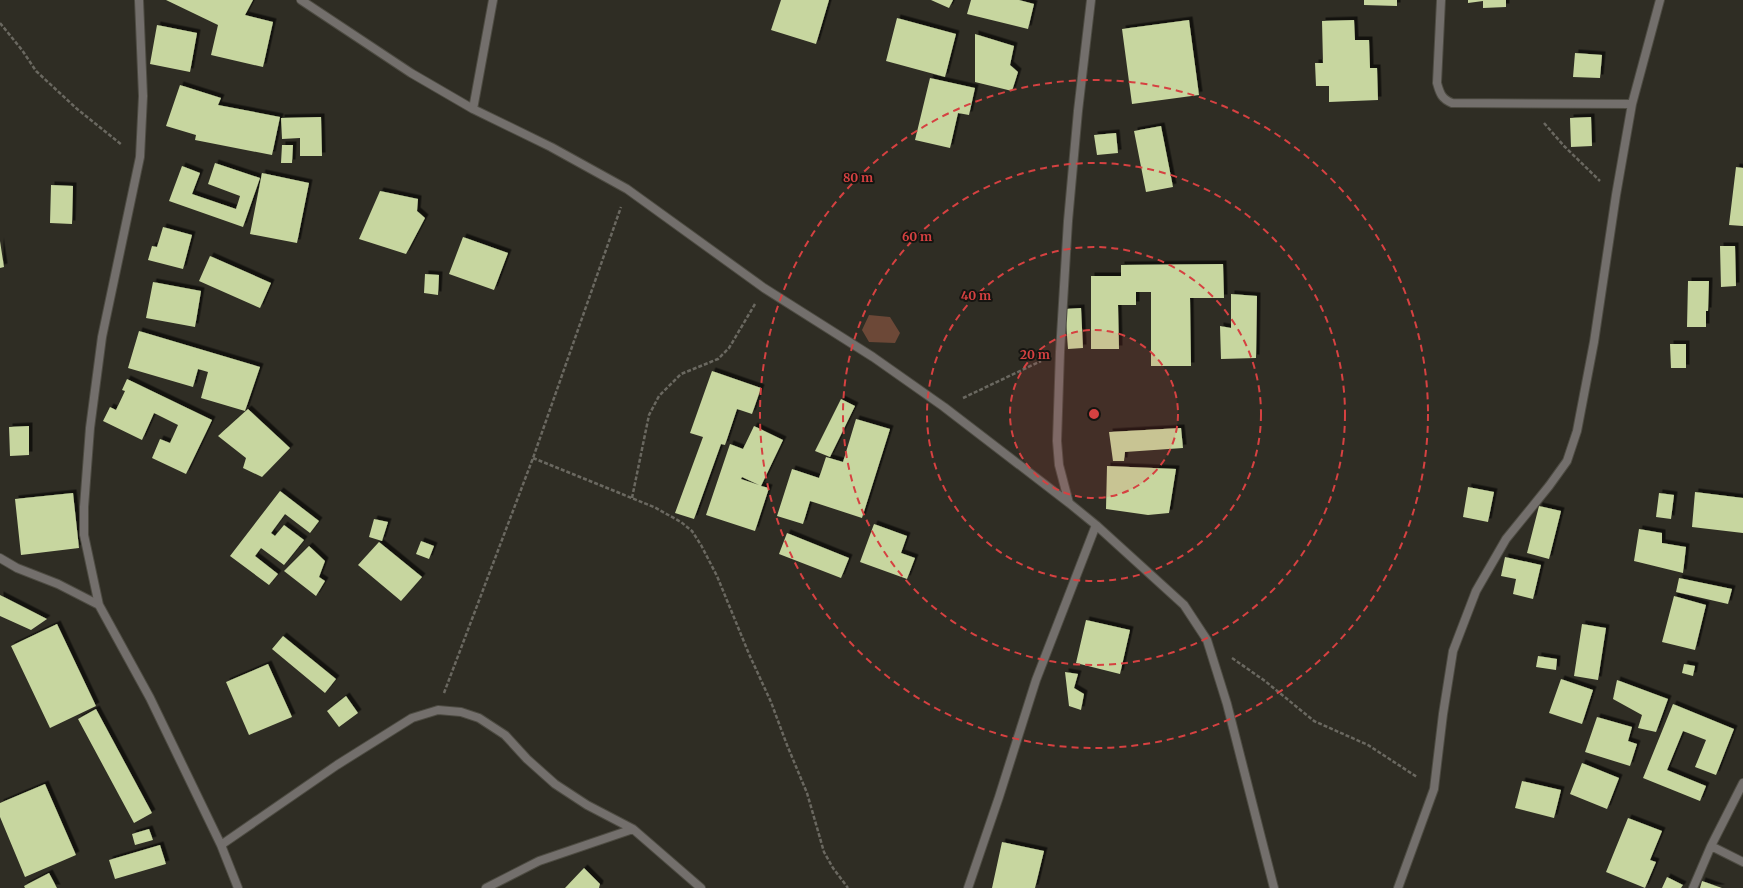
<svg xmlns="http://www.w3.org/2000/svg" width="1743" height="888" viewBox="0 0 1743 888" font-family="Merriweather,serif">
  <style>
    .green { fill: #6c4837 }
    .building { fill: #c7d69f; fill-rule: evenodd; filter: url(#shadow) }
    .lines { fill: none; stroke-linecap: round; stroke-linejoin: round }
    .street-casing { stroke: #4d4b42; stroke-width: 10 }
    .path { stroke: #6a6860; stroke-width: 2.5; stroke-dasharray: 4 2; stroke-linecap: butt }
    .street { stroke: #736f6c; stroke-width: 8 }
    .ring { fill: none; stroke: #d64141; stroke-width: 2; stroke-dasharray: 7 5 }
    .centre { fill: #d64141; stroke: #161511; stroke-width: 2 }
    .ring-label { font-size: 12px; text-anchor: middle; font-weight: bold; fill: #d64141; stroke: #161511; stroke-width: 4; stroke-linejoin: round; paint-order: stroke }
  </style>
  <defs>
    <filter id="shadow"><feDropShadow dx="3.5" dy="-3.5" stdDeviation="0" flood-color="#0009"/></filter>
  </defs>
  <rect width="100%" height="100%" fill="#2f2d24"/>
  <path class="green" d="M 869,315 L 890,317 L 900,333 L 895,343 L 869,342 L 862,330 Z"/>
  <path class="building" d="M 166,0 L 253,0 L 245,15 L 273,22 L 263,67 L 211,55 L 218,25 Z
    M 781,0 L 829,0 L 816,44 L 771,30 Z
    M 931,0 L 953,0 L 949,8 Z
    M 971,0 L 1019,0 L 1034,4 L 1028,29 L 967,14 Z
    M 1364,0 L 1397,0 L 1397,6 L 1364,5 Z
    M 1468,0 L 1506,0 L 1506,7 L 1483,8 L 1483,1 L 1468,3 Z
    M 897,18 L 956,34 L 945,77 L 886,61 Z
    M 1189,20 L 1199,95 L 1132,104 L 1122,29 Z
    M 1354,20 L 1355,40 L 1369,40 L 1370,68 L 1377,68 L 1378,100 L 1329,102 L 1329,86 L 1316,86 L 1315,63 L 1323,63 L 1322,21 Z
    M 157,25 L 197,33 L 190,72 L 150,64 Z
    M 975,34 L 1014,46 L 1010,65 L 1018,72 L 1012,91 L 975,82 Z
    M 1575,53 L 1602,55 L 1600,78 L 1573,77 Z
    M 930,78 L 975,88 L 969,115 L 958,113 L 950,148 L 915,140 Z
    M 180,85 L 221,98 L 218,105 L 280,117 L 272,155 L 195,140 L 196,135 L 166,126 Z
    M 321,117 L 322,156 L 300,156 L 300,138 L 282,139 L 281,118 Z
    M 1591,117 L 1592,146 L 1571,147 L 1570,118 Z
    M 1161,126 L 1173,187 L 1146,192 L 1134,131 Z
    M 1116,133 L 1118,153 L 1097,155 L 1094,135 Z
    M 282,145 L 293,145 L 292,163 L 281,163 Z
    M 215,163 L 260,178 L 243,227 L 169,201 L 182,166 L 200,173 L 192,194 L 236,209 L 240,196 L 208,184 Z
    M 1736,167 L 1743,168 L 1743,226 L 1729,225 Z
    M 262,173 L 309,183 L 297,243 L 250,234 Z
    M 51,185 L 73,186 L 72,224 L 50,223 Z
    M 380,191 L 418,199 L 417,211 L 425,218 L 406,254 L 359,239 Z
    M 163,227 L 192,235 L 183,269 L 148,260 L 152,246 L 157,247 Z
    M 463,237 L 508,253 L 494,290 L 449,274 Z
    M 0,241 L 4,267 L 0,268 Z
    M 1720,246 L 1735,246 L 1736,286 L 1721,287 Z
    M 210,256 L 271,283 L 260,308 L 199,281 Z
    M 1223,264 L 1224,298 L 1190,298 L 1191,366 L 1151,366 L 1151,292 L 1136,292 L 1136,305 L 1118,305 L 1119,349 L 1091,349 L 1091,276 L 1121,276 L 1121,265 Z
    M 425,274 L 439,275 L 438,295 L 424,293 Z
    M 1688,281 L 1709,281 L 1708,311 L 1706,311 L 1706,327 L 1687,327 Z
    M 153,282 L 201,291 L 195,327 L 146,318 Z
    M 1231,294 L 1257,296 L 1256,358 L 1221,359 L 1220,326 L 1231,328 Z
    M 1081,308 L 1083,348 L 1068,349 L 1065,309 Z
    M 139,331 L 260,367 L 245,411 L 201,398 L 208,372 L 198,369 L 193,387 L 128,368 Z
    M 1670,344 L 1686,344 L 1686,368 L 1671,368 Z
    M 712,371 L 761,388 L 752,414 L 737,409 L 725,445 L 721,444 L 694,519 L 675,513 L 703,437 L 690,433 Z
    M 127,379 L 212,420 L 186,474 L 152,458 L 160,439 L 170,443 L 178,425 L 154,413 L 142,440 L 103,421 L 110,407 L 116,410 L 125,391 L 122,390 Z
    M 841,399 L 855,406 L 830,457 L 815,451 Z
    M 248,409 L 290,448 L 262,477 L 243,468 L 246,458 L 218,436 Z
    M 856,419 L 890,429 L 862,518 L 810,501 L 803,524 L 777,516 L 792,469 L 819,478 L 826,457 L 843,462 Z
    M 29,426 L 29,455 L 10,456 L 9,427 Z
    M 754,426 L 783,440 L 761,486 L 769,488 L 755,531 L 706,515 L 730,444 L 743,449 ZM 742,477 L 759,485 L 741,479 Z
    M 1181,428 L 1183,448 L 1125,452 L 1124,461 L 1113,461 L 1109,432 Z
    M 1107,466 L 1176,469 L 1169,513 L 1148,515 L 1106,509 Z
    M 1468,487 L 1494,492 L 1488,522 L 1463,517 Z
    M 280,491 L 319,521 L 310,533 L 285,514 L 271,533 L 275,536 L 284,525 L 304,540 L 284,565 L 261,548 L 255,556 L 278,574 L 269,585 L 230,556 Z
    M 1695,492 L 1743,498 L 1743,533 L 1692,527 Z
    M 73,493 L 79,548 L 21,555 L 15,499 Z
    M 1659,493 L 1674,495 L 1671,519 L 1656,517 Z
    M 1539,506 L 1561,511 L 1549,559 L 1527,553 Z
    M 374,519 L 388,522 L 382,541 L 369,537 Z
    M 874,524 L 907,536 L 901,553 L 915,558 L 907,579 L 860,562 Z
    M 1639,529 L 1662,533 L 1662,543 L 1686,547 L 1683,573 L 1634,561 Z
    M 787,533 L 849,558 L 841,578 L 779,554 Z
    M 421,541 L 434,546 L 429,559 L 416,554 Z
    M 379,542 L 422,577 L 401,601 L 358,565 Z
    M 309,546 L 325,561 L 319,577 L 325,581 L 316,596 L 284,571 Z
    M 1505,557 L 1541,565 L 1533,599 L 1513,594 L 1516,579 L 1501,576 Z
    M 1679,578 L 1732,589 L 1728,604 L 1676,592 Z
    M 0,595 L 47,619 L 31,630 L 0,616 Z
    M 1674,596 L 1706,605 L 1695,650 L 1662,642 Z
    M 1086,620 L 1130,630 L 1120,674 L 1076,663 Z
    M 57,624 L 96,706 L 50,728 L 11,646 Z
    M 1582,624 L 1606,628 L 1598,680 L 1574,676 Z
    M 283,636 L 336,679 L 325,693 L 272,649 Z
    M 1538,656 L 1557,659 L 1556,670 L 1536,667 Z
    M 268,664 L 292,717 L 249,735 L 226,682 Z
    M 1684,664 L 1695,666 L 1693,676 L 1682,673 Z
    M 1065,672 L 1078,674 L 1074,688 L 1084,694 L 1081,710 L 1069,706 Z
    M 1561,679 L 1593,690 L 1582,724 L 1549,713 Z
    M 1617,680 L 1668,699 L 1656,732 L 1638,728 L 1642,715 L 1613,699 Z
    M 346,696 L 358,713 L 339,727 L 327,711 Z
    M 1673,704 L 1734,729 L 1716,775 L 1695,767 L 1706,740 L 1683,731 L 1667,770 L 1706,786 L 1700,801 L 1643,778 Z
    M 96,709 L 152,813 L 134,823 L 78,719 Z
    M 1597,717 L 1632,727 L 1628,741 L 1637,744 L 1630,766 L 1585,752 Z
    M 1582,763 L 1619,778 L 1607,809 L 1570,794 Z
    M 1522,781 L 1561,790 L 1554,818 L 1515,808 Z
    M 45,784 L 76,855 L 25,877 L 0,817 L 0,803 Z
    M 1628,818 L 1662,831 L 1650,860 L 1656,862 L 1645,888 L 1606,872 Z
    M 149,829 L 153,840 L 135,845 L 132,834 Z
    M 1002,842 L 1044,851 L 1035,888 L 992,888 Z
    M 160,845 L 166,864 L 115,879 L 109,860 Z
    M 584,868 L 600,884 L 599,888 L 565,888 Z
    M 49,873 L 57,888 L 25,888 L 24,886 Z
    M 1667,877 L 1683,885 L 1681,888 L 1662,888 Z
    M 1702,881 L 1722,888 L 1700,888 Z"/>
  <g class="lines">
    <defs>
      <path id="street" d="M 301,0 L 411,73 L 473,109 L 551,147 L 627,189 L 764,288 L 873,357 L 944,407 L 1069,503
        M 1091,0 L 1078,111 L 1068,221 L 1060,352 L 1057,441 L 1059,465 L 1069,503 L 1096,525 L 1184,605 L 1207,640 L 1227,704 L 1274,888
        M 1441,0 L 1437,83 C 1440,94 1442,99 1452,103 L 1632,104
        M 473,109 L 493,0
        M 0,558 L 17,568 L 58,584 L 99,605 L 150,698 L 221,845 L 238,888
        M 99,605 L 84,535 L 84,507 L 90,428 L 102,337 L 140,157 L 143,96 L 139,0
        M 221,845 L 337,765 L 412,718 L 438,710 L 461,712 L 479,718 L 505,735 L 527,759 L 555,784 L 587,805 L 633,829 L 701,888
        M 1711,846 L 1743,862
        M 486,888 L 539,861 L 633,829
        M 968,888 L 999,797 L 1036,680 L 1096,525
        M 1398,888 L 1434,789 L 1443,714 L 1453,651 L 1476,591 L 1506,539 L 1549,486 L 1567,461 L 1577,431 L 1594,342 L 1616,195 L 1632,104 L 1660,0
        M 1693,888 L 1711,846 L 1743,783"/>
    </defs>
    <use href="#street" class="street-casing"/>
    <path class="path" d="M 0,23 L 22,50 L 36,71 L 76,108 L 122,145
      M 1544,123 L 1564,146 L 1600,181
      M 963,398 L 1041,361
      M 533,458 L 654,507 L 681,522 L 692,531 L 701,545 L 717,576 L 749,654 L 771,702 L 787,745 L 807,793 L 824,852 L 833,868 L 848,888
      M 632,498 L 649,415 L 659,396 L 681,374 L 718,359 L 729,348 L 755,304
      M 1232,658 L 1265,681 L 1314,721 L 1368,745 L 1417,777
      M 444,693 L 533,458 L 621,207"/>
    <use href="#street" class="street"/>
  </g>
  <circle cx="1094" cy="414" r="84" fill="#d64141" fill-opacity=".12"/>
  <g class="ring">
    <circle cx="1094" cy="414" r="84"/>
    <circle cx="1094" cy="414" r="167"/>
    <circle cx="1094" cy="414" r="251"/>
    <circle cx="1094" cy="414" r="334"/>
  </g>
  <circle cx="1094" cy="414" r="6" class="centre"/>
  <g class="ring-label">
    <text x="858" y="182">80 m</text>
    <text x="917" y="241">60 m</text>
    <text x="976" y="300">40 m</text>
    <text x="1035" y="359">20 m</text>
  </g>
</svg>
